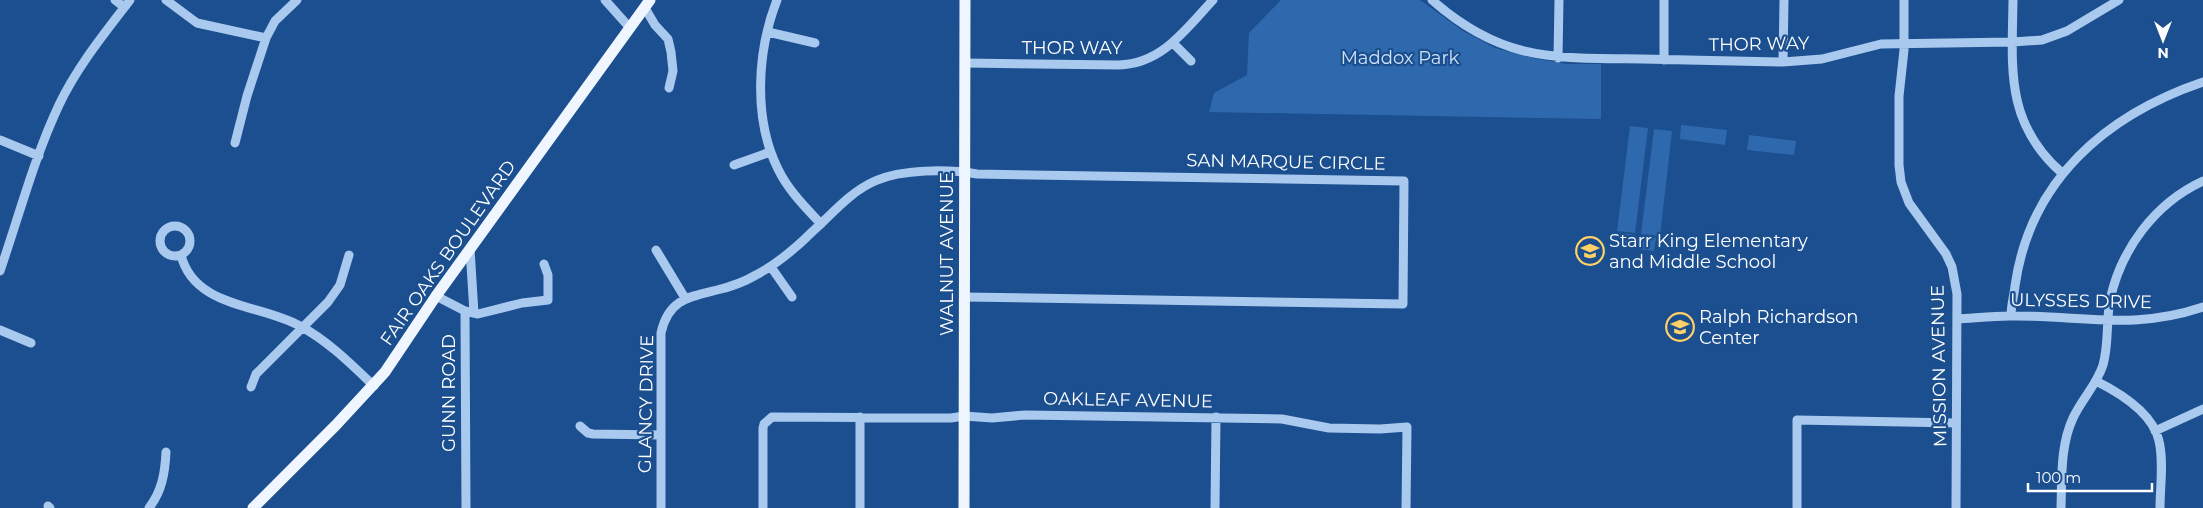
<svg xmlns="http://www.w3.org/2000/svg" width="2203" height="508" viewBox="0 0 2203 508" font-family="Montserrat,sans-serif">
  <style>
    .green { fill: #2e69ad }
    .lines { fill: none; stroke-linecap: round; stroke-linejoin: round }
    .minor { stroke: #a9c9ee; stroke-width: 9 }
    .major { stroke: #f0f6ff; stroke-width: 11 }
    .labels { text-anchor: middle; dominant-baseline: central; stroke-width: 4.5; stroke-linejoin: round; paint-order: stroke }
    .street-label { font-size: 18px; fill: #fff; stroke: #1b4f8f }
    .park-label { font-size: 18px; fill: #cfe3fa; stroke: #1b4f8f }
    .poi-label { font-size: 18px; fill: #fff; stroke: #1b4f8f; text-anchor: start }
  </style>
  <rect width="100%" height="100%" fill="#1b4f8f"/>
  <path class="green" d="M 1281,0 L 1420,0 L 1463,31 L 1495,48 L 1537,59 L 1567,64 L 1601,64 L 1601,119 L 1209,112 L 1214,93 L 1247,75 L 1249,33 Z
    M 1681,125 L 1727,130 L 1725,145 L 1680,139 Z
    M 1630,126 L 1648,128 L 1635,233 L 1617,231 Z
    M 1654,129 L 1672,131 L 1660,236 L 1641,234 Z
    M 1749,135 L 1796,141 L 1794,155 L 1747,150 Z
    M 1620,233 L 1635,235 L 1633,249 L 1619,247 Z
    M 1641,236 L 1656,238 L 1654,251 L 1639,249 Z"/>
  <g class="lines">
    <path class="minor" d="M 115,0 L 124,7
      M 166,0 L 197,23 L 266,38
      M 605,0 L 630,28
      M 777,0 C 757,51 753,119 778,169 C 788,190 805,207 821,224
      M 1432,0 C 1502,62 1554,58 1642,59 C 1689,60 1736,61 1783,62 L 1822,59 L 1881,44 L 2013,42 L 2042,40 L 2067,31 L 2119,0
      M 1904,0 L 1904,50 L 1899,96 L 1899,165 L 1901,182 L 1909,203 L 1946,254 L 1952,267 L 1957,294 L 1956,508
      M 2013,0 C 2012,69 2005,123 2062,173
      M 645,8 L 655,25 L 668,39 L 671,52 L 673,71 L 669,88
      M 768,32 L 815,43
      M 1173,43 L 1191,61
      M 1558,58 L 1559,0
      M 1664,60 L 1664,0
      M 1783,62 L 1784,0
      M 965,63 L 1119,65 C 1162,64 1186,29 1213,0
      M 0,140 L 39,156
      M 235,143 L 247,96 L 266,38 L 275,21 L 297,0
      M 734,165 L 770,152
      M160 241a15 15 0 1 1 30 0a15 15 0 1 1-30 0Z
      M 470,249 L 474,313
      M 656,250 L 685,298
      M 181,255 C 194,308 261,304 300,326 C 328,341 351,364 374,386
      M 771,267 L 792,297
      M 0,271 C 19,216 34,158 59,105 C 77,67 104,34 130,0
      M 436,296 L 465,311 L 466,508
      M 465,311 L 478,314 L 522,303 L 548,300 L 548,275 L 544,264
      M 2011,316 C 2011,305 2014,296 2015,286 C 2030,180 2106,115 2203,82
      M 1957,319 C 1975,318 1993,316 2010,316 C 2081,315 2132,331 2203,307
      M 0,330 L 31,343
      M 2096,381 C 2120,393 2153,413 2159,441 C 2164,462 2160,487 2160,508
      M 251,387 L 256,374 L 328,302 L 340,285 L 349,255
      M 580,426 L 588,433 L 593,434 L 660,435
      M 2155,431 L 2203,409
      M 48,506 L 50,508
      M 149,508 C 162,491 165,473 166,452
      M 661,508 L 661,333 C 668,300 688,297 717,290 C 730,287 744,282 756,275 C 777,264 796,248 813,231 C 833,213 850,192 875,181 C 902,169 948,169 977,174 L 1404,181 L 1403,304 L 964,297
      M 763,508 L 763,428 L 764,424 L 772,417 L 951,418 L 964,416 L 992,418 L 1025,415 L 1282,419 L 1329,428 L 1380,429 L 1407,427 L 1406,508
      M 860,508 L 860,417
      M 1215,508 L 1216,417
      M 1797,508 L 1797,420 L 1956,423
      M 2061,508 C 2062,478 2060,446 2073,418 C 2082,399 2097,384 2103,365 C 2109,344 2106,322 2110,300 C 2121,249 2155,203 2203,181"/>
    <path class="major" d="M 253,508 L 336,425 L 385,372 L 436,296 L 650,0
      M 964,508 L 965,0"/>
  </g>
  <defs>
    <symbol id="school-ring" viewBox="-11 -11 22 22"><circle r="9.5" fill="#1b4f8f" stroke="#ffd166" stroke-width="1.5"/><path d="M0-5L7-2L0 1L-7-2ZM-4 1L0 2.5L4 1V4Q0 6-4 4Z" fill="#ffd166"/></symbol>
  </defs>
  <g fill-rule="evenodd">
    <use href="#school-ring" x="1574" y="235" width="32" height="32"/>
    <use href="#school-ring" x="1664" y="311" width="32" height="32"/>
  </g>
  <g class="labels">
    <g class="street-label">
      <text transform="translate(1759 44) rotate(-1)">THOR WAY</text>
      <text x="1072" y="48">THOR WAY</text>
      <text transform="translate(1286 162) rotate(1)">SAN MARQUE CIRCLE</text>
      <text transform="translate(448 253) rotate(-55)">FAIR OAKS BOULEVARD</text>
      <text transform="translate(947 254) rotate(-90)">WALNUT AVENUE</text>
      <text transform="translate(2081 301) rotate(1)">ULYSSES DRIVE</text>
      <text transform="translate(1939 366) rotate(-91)">MISSION AVENUE</text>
      <text transform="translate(449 393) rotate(-90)">GUNN ROAD</text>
      <text transform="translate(1128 400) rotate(1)">OAKLEAF AVENUE</text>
      <text transform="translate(646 404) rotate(-89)">GLANCY DRIVE</text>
    </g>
    <g class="park-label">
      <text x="1400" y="58">Maddox Park</text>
    </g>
    <g class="poi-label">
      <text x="1609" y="241">Starr King Elementary<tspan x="1609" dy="21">and Middle School</tspan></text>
      <text x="1699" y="317">Ralph Richardson<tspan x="1699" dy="21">Center</tspan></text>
    </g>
  </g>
  <g transform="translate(2163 40) rotate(180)" stroke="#1b4f8f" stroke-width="4" paint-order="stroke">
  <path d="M0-4L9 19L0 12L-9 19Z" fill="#ffffff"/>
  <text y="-8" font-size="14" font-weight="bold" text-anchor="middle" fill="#ffffff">N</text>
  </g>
  <path d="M2028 483v8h124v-8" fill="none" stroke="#ffffff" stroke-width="2.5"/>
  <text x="2036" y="483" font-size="15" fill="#ffffff" stroke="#1b4f8f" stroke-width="4" paint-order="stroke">100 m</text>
</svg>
